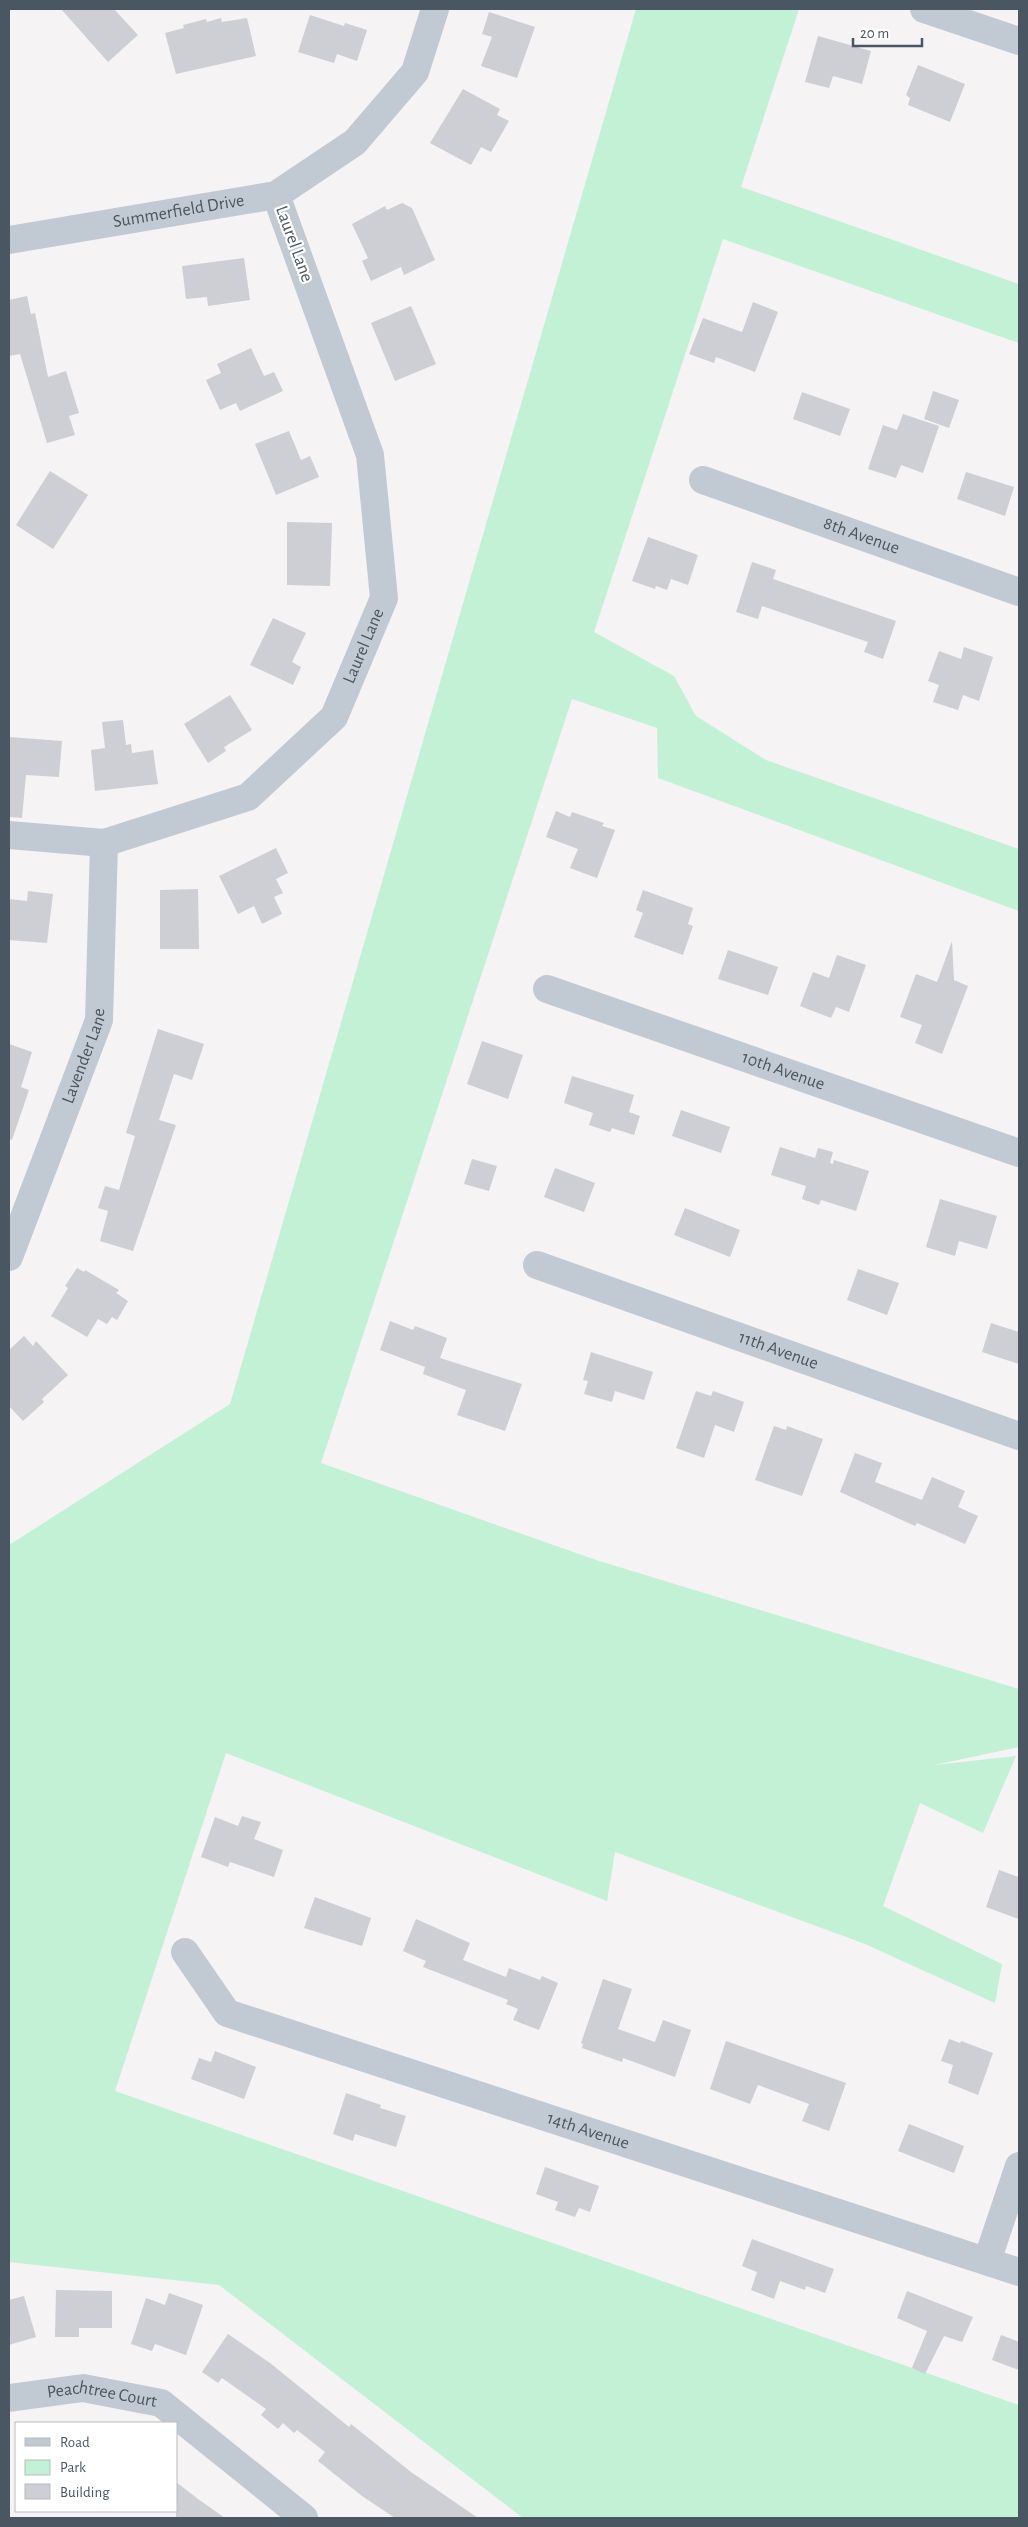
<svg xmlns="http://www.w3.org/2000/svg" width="1028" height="2527" viewBox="0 0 1028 2527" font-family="'Alegreya Sans',sans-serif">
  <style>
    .green { fill: #c3f1d5 }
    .building { fill: #cdcfd5 }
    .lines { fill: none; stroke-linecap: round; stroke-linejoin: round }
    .minor { stroke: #c1cad2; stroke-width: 28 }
    .labels { text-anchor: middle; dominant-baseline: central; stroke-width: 4.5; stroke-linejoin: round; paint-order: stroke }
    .street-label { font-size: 18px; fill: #4a5661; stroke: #fff }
  </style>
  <rect width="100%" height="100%" fill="#f5f3f3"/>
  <path class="green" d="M 636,9 L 799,9 L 741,187 L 1019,284 L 1019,343 L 723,239 L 594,632 L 674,676 L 696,716 L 766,760 L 1019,849 L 1019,911 L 658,778 L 657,728 L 572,699 L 321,1463 L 596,1560 L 1019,1689 L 1019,1747 L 934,1765 L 1016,1756 L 983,1833 L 920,1803 L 883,1906 L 1002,1964 L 995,2003 L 865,1944 L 615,1852 L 607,1901 L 226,1753 L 115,2091 L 1019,2405 L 1019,2518 L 523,2518 L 219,2285 L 9,2262 L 9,1545 L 230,1404 Z"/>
  <path class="building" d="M 61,9 L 114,9 L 138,35 L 108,62 Z
    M 489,12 L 535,27 L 517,78 L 481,66 L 492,37 L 482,34 Z
    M 310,15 L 344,26 L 345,23 L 367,30 L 357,61 L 337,54 L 334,63 L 298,52 Z
    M 221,18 L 222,22 L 247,18 L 256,56 L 176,74 L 165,33 L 184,28 L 183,25 L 206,19 L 207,22 Z
    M 818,36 L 871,51 L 862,84 L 833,76 L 829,88 L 805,82 Z
    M 918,65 L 965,84 L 950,122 L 908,105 L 910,98 L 906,95 Z
    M 463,89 L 500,109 L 497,115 L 509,121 L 491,152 L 481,147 L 471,165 L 430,143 Z
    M 402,203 L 412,208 L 435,260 L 404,275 L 401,267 L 371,281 L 362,261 L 368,258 L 352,224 L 385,206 L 387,210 Z
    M 244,258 L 250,300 L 208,306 L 207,297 L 186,299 L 182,266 Z
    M 27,296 L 31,314 L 35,313 L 48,377 L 66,371 L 79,413 L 69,416 L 75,435 L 47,443 L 20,354 L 9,356 L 9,300 Z
    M 753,302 L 778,312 L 755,372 L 716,357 L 714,363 L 689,354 L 703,318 L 742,332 Z
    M 411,306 L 436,364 L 395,381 L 371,323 Z
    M 251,348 L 264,376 L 274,372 L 283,391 L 240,411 L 236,403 L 220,410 L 206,380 L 221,373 L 217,364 Z
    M 933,391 L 959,400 L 949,428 L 924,419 Z
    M 802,392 L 850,409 L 840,436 L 793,419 Z
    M 903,414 L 939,426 L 923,473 L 901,465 L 896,478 L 868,469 L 883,425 L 897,430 Z
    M 289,431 L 301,460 L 310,456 L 319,477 L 276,495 L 255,444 Z
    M 50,471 L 88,495 L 53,549 L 16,525 Z
    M 966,472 L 1014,487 L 1005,516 L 957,499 Z
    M 287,522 L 332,523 L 330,586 L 287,585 Z
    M 648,537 L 698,555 L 688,585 L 671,579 L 667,590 L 656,586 L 655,589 L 632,581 Z
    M 752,562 L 776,570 L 773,579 L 896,621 L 883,659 L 864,652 L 868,642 L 762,606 L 758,619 L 736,612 Z
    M 273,618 L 306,633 L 292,662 L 301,667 L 293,685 L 250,665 Z
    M 964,647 L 993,657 L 979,701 L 963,695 L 958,710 L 933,702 L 939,685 L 928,681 L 939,651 L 961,659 Z
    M 230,695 L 252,730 L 224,747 L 226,751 L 208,763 L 184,724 Z
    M 123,720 L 126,745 L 131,744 L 132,753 L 153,750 L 158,784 L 95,791 L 91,750 L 105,748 L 102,722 Z
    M 9,737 L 62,741 L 59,777 L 26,775 L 22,818 L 9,817 Z
    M 556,811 L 570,817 L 572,812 L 604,823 L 602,826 L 615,830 L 597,878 L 570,868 L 578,849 L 546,837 Z
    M 276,848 L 288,873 L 276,879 L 283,893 L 274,897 L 282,914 L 262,924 L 254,906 L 238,914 L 219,876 Z
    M 198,889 L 199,949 L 160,949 L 160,890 Z
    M 643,890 L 693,908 L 688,924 L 693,926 L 683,955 L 634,937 L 643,913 L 636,910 Z
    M 28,891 L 53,894 L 47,943 L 9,940 L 9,899 L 27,901 Z
    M 952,941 L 954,980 L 968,986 L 942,1054 L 915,1043 L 922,1025 L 900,1017 L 916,974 L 937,982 Z
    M 728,950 L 778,967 L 768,995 L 718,979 Z
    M 837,955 L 866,965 L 849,1012 L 836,1007 L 831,1018 L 800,1006 L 813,972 L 829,978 Z
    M 158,1029 L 204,1044 L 192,1080 L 174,1074 L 159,1120 L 176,1125 L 133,1251 L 100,1241 L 108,1211 L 98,1208 L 105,1186 L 119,1190 L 135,1136 L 126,1133 Z
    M 482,1041 L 523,1055 L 508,1099 L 467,1084 Z
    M 9,1044 L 32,1052 L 21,1087 L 29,1090 L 12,1140 L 9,1139 Z
    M 572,1076 L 634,1095 L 629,1112 L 640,1116 L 634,1135 L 612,1128 L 610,1132 L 589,1125 L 593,1113 L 564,1103 Z
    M 681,1110 L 730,1127 L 721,1153 L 672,1136 Z
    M 780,1147 L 815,1158 L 818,1148 L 833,1152 L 830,1163 L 833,1164 L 834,1160 L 869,1171 L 856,1211 L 821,1200 L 819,1205 L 802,1199 L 806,1186 L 771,1175 Z
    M 472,1159 L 497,1166 L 489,1191 L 464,1184 Z
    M 555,1168 L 595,1183 L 584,1212 L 544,1197 Z
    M 940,1199 L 997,1216 L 987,1249 L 959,1241 L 955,1256 L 926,1247 Z
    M 685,1208 L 740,1230 L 730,1257 L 674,1235 Z
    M 77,1268 L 84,1272 L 85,1270 L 119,1290 L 116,1293 L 128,1301 L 117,1320 L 112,1317 L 107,1324 L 98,1319 L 87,1337 L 51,1316 L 68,1288 L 65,1286 Z
    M 858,1269 L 899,1283 L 887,1315 L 847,1300 Z
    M 390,1321 L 413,1330 L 415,1326 L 447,1338 L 440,1358 L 522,1384 L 505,1431 L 457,1415 L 466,1390 L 423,1374 L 425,1367 L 380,1350 Z
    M 991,1323 L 1019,1332 L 1019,1364 L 982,1352 Z
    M 24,1336 L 33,1346 L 36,1341 L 68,1375 L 42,1399 L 44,1402 L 23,1421 L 9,1406 L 9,1350 Z
    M 591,1352 L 653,1372 L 644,1400 L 615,1391 L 612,1402 L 584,1394 L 588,1381 L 583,1380 Z
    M 696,1391 L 711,1396 L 713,1391 L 744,1402 L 734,1432 L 715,1425 L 704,1458 L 676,1448 Z
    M 774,1426 L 786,1430 L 787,1426 L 823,1439 L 802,1496 L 755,1480 Z
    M 855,1453 L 882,1463 L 875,1482 L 922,1500 L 932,1477 L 965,1491 L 958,1507 L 978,1516 L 965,1544 L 917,1523 L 915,1526 L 840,1492 Z
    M 242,1816 L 261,1822 L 254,1839 L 283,1850 L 274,1877 L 230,1862 L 228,1867 L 201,1857 L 215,1817 L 238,1826 Z
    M 999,1870 L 1019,1877 L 1019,1919 L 986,1907 Z
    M 315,1897 L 371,1918 L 362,1946 L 304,1928 Z
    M 416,1919 L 470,1943 L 463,1960 L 506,1977 L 509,1968 L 540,1980 L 542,1976 L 558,1983 L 539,2030 L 513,2020 L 518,2009 L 506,2004 L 508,2000 L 423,1967 L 426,1961 L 403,1951 Z
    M 603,1979 L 632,1989 L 618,2029 L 655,2042 L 663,2020 L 691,2030 L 675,2077 L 623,2058 L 622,2062 L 582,2048 L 583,2044 L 581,2043 Z
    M 949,2039 L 960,2043 L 961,2041 L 993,2053 L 978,2095 L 948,2083 L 953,2065 L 941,2061 Z
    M 726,2041 L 846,2083 L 829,2131 L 802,2121 L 809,2104 L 758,2085 L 750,2104 L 710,2089 Z
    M 215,2051 L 256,2067 L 244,2099 L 191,2079 L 199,2058 L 211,2062 Z
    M 346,2093 L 381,2105 L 380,2108 L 406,2116 L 396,2147 L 355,2134 L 353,2141 L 333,2134 Z
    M 909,2124 L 964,2146 L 954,2173 L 898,2151 Z
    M 545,2167 L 599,2186 L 590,2212 L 579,2208 L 575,2217 L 555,2210 L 558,2202 L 536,2194 Z
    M 752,2239 L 834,2269 L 825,2293 L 806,2286 L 805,2290 L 780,2281 L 774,2299 L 751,2290 L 757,2272 L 742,2266 Z
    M 56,2290 L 112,2291 L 112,2328 L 79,2328 L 79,2337 L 55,2337 Z
    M 907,2291 L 973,2317 L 962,2342 L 944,2336 L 925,2374 L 912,2368 L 927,2331 L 897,2318 Z
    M 169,2293 L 203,2305 L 186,2355 L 155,2344 L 152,2351 L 131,2344 L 146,2298 L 165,2305 Z
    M 24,2296 L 36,2337 L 9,2345 L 9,2300 Z
    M 228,2334 L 270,2363 L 349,2427 L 351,2424 L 411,2472 L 478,2518 L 395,2518 L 362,2496 L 318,2461 L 325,2452 L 297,2430 L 294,2433 L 283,2423 L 278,2429 L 261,2415 L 266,2409 L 222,2378 L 218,2383 L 202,2372 Z
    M 1001,2335 L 1019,2342 L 1019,2370 L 992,2360 Z
    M 176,2482 L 198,2499 L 225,2518 L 176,2518 Z"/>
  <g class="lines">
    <g class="minor">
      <path d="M 924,9 L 1019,41"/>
      <path id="s1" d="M 9,240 L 276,195 L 355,142 L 415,72 L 435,9"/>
      <path id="s2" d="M 703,480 L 1019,592"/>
      <path id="s3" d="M 9,835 L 104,843 L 248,797 L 334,717 L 384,598 L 370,455 L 276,195"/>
      <path id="s4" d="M 547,989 L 1019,1153"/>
      <path id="s5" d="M 9,1257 L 99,1020 L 104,843"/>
      <path id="s6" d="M 537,1265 L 1019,1436"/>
      <path id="s7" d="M 185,1952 L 227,2013 L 1019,2272"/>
      <path d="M 987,2261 L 1019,2166"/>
      <path id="s8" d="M 9,2398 L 83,2388 L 161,2403 L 304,2518"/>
    </g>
  </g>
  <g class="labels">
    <g class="street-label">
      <text stroke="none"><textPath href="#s1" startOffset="172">Summerfield Drive</textPath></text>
      <text transform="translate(294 244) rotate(70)">Laurel Lane</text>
      <text stroke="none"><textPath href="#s2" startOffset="168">8th Avenue</textPath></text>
      <text stroke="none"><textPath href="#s3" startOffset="441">Laurel Lane</textPath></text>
      <text stroke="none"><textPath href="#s5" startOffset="215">Lavender Lane</textPath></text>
      <text stroke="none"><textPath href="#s4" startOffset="250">10th Avenue</textPath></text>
      <text stroke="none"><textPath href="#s6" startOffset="256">11th Avenue</textPath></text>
      <text stroke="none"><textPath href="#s7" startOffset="454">14th Avenue</textPath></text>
      <text stroke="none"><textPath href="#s8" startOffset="94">Peachtree Court</textPath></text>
    </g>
  </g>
  <rect width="1028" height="2527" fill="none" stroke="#4a5661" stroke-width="20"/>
  <rect x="15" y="2422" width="162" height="90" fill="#ffffff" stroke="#b7bbc0"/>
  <rect x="25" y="2438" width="25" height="8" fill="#c1cad2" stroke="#b7bbc0"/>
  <text x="60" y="2447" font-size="15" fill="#4a5661">Road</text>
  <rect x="25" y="2460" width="25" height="15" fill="#c3f1d5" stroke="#b7bbc0"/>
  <text x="60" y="2472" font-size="15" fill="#4a5661">Park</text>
  <rect x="25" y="2484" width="25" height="15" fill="#cdcfd5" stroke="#b7bbc0"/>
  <text x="60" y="2497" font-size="15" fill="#4a5661">Building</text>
  <path d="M853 38v8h69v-8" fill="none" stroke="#4a5661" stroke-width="2.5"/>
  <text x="860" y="38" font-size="15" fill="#4a5661" stroke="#ffffff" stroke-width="4" paint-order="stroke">20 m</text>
</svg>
